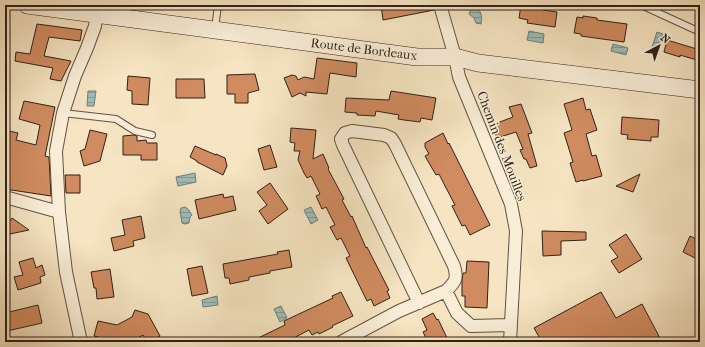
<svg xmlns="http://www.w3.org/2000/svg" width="705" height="347" viewBox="0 0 705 347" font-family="'IM FELL French Canon',serif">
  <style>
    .water { fill: url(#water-rules); stroke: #717f78 }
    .building { fill: #d08b60; stroke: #2f2118 }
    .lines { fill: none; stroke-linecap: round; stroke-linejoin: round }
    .lane-casing { stroke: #615242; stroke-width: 8 }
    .street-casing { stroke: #615242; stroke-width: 14 }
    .secondary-casing { stroke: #2f2118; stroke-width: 18 }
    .lane { stroke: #f9edd7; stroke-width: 6 }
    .street { stroke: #f9edd7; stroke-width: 12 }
    .secondary { stroke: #f9edd7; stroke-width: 17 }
    .labels { text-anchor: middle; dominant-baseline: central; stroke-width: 3; stroke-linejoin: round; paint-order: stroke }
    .street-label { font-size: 13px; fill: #2f2118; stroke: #f9edd7 }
  </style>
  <defs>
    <pattern id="water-rules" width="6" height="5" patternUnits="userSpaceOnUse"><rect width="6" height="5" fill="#9dbeb8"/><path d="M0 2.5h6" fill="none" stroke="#809a95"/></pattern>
  </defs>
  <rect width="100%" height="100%" fill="#f6e4c2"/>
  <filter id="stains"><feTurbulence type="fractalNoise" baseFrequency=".005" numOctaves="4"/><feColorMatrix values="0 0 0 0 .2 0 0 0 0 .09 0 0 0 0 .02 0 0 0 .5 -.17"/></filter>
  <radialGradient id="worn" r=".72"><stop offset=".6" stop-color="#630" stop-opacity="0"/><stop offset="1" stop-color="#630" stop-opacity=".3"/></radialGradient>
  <path class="water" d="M 475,7 C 482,11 482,16 481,24 L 476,23 L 474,18 L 469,14 L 471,9 Z
    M 529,31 L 544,34 L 543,43 L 527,40 Z
    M 657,32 L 663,34 L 658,50 L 652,47 Z
    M 613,44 L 628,48 L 626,55 L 611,51 Z
    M 88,91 L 96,91 L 94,106 L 87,106 Z
    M 195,173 L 196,182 L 178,186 L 176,177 Z
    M 185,207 L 188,209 L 192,215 L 190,217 L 189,223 L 185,224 L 182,223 L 180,211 L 181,208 Z
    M 311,207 L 318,220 L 311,224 L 304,210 Z
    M 217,296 L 218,305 L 203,307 L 202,300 Z
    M 281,306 L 287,318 L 280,322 L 274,309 Z"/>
  <path class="building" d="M 381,5 L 433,5 L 434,10 L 383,20 Z
    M 521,5 L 544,5 L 543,10 L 557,12 L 555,27 L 527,23 L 528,20 L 519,18 Z
    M 583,16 L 597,18 L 597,20 L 627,24 L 624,42 L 581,36 L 581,34 L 574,33 L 577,17 L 583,18 Z
    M 37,24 L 82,30 L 80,41 L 49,37 L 44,56 L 71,61 L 61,81 L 50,79 L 53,68 L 15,61 L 16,52 L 30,54 Z
    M 667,40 L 700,50 L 700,61 L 680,55 L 680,57 L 664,52 Z
    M 317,58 L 357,63 L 356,77 L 330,73 L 327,94 L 306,92 L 306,96 L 300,93 L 292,97 L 284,78 L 292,75 L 296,76 L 298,80 L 304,77 L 314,79 Z
    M 255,74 L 259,90 L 248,93 L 248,103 L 235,103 L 235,94 L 227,94 L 227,75 Z
    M 128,76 L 150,78 L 148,105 L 132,104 L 132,91 L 127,90 Z
    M 176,79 L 204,79 L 205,98 L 176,98 Z
    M 391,91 L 436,98 L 432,120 L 421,118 L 420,122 L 404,120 L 398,119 L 399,115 L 376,111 L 375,116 L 357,115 L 357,113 L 345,112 L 346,98 L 389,100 Z
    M 583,98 L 586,110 L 590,109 L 597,130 L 586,134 L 592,156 L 596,155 L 602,176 L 583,181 L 583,180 L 576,182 L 570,163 L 573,162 L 564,133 L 572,130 L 564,104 Z
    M 24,101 L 55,107 L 45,156 L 49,157 L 51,196 L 5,189 L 5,168 L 9,152 L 5,151 L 5,130 L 18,133 L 16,140 L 36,145 L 40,125 L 19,119 Z
    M 521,104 L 532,133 L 528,134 L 537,166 L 530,168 L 526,159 L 524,159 L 520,150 L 523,149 L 516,132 L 497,138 L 492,125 L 513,117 L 509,107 Z
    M 622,117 L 659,120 L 658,137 L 651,137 L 651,141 L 627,139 L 628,135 L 621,134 Z
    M 291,128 L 316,130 L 313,159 L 323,154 L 329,168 L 328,169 L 344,199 L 342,200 L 351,217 L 352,216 L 366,248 L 367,247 L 389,290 L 387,291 L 390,298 L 374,306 L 371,299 L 367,301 L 346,258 L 350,256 L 341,238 L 337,240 L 330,227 L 335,225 L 326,207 L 322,209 L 316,196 L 320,194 L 311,176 L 307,178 L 304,173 L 298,160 L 300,151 L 294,151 L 295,143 L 290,142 Z
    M 90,130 L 107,134 L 100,161 L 84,166 L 80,151 L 85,149 Z
    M 443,133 L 448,144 L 449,143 L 490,225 L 470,235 L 465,225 L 462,226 L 452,206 L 455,205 L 445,186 L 439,174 L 436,175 L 425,156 L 429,154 L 425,147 L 425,143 Z
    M 134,135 L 137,136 L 137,141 L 146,140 L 147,143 L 157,143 L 157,160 L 141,160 L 141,155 L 123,155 L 123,136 Z
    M 270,145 L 277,167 L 264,170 L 258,149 Z
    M 195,146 L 216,155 L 216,154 L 225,158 L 227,166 L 223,175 L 197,162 L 197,161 L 190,157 Z
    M 640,174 L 633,192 L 616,186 Z
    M 65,175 L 80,175 L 80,193 L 66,193 Z
    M 270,183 L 288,209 L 268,224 L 259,211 L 267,205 L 257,192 Z
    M 223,194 L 224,198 L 233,196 L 236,210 L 199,219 L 195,200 Z
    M 141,216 L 145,238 L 133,241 L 134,246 L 114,251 L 111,238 L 125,235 L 122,220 Z
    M 5,218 L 10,221 L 12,218 L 29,230 L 5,235 Z
    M 542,231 L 586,232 L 586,240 L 561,241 L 561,255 L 543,256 Z
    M 626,234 L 642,259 L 619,273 L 611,261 L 618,257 L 609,245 Z
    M 690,236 L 700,241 L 700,252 L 697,259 L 683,252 Z
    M 289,250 L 292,267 L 270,271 L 270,273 L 249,277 L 249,280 L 230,284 L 229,278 L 225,278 L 223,264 L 278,254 L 277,252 Z
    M 33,258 L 36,268 L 42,265 L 45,275 L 40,277 L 41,283 L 18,290 L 14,277 L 23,275 L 19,262 Z
    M 467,261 L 489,262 L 487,308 L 465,307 L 465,296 L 462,296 L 462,281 L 463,273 L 466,273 Z
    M 202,266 L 208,293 L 192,296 L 187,269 Z
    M 110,269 L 114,297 L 97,299 L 96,288 L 94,288 L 91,272 Z
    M 341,292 L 353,316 L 332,326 L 333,327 L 319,334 L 318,332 L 312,335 L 309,330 L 286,342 L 250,342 L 285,325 L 284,321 L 333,298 L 332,296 Z
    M 601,292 L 616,318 L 642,304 L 662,342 L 542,342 L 534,328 Z
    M 38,305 L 42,323 L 7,331 L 5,313 Z
    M 135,310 L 148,314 L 160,336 L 150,342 L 147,342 L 143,335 L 130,342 L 105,342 L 106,339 L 94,336 L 98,321 L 117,325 L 132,317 Z
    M 433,313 L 437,320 L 438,319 L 449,342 L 428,342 L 423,332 L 427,330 L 422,319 Z"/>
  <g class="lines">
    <defs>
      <path id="lane" d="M 641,5 L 700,32
        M 215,29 L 218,5
        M 63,113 L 116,119 L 135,131 L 152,135"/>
      <path id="street" d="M 440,5 L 455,57 L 459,77 L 511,204 L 516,231 L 510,342
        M 5,197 L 59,212
        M 419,303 L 343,145 L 341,139 L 345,133 L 352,131 L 384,135 L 391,138 L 395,144 L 454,266 C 458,279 455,282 446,291
        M 81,342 L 66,272 L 59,212 L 56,151 L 63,113 L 75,76 L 87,48 L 95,26 L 98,5
        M 341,342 L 399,311 L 446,291 L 457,313 L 471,326 L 511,325"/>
      <path id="secondary" d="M 27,5 L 417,57 L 455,57 L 478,63 L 700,90"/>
    </defs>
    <use href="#lane" class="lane-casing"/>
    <use href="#street" class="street-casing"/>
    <use href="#secondary" class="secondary-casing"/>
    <use href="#lane" class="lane"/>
    <use href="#street" class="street"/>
    <use href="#secondary" class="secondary"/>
  </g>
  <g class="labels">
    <g class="street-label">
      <text transform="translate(364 49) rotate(7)">Route de Bordeaux</text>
      <text transform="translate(502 146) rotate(69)">Chemin des Mouilles</text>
    </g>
  </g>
  <rect width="705" height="347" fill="none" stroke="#f6e4c2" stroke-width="20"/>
  <rect x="6" y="6" width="693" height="335" fill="none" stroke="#2f2118" stroke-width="2"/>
  <rect x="10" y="10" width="685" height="327" fill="none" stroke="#2f2118"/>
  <g transform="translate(659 46) rotate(41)" stroke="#f9edd7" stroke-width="3" paint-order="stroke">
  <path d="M0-3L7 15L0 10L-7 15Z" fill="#2f2118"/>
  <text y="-6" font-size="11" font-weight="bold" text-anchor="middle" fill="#2f2118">N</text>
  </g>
  <rect width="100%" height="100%" filter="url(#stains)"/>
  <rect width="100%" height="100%" fill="url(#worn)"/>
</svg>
